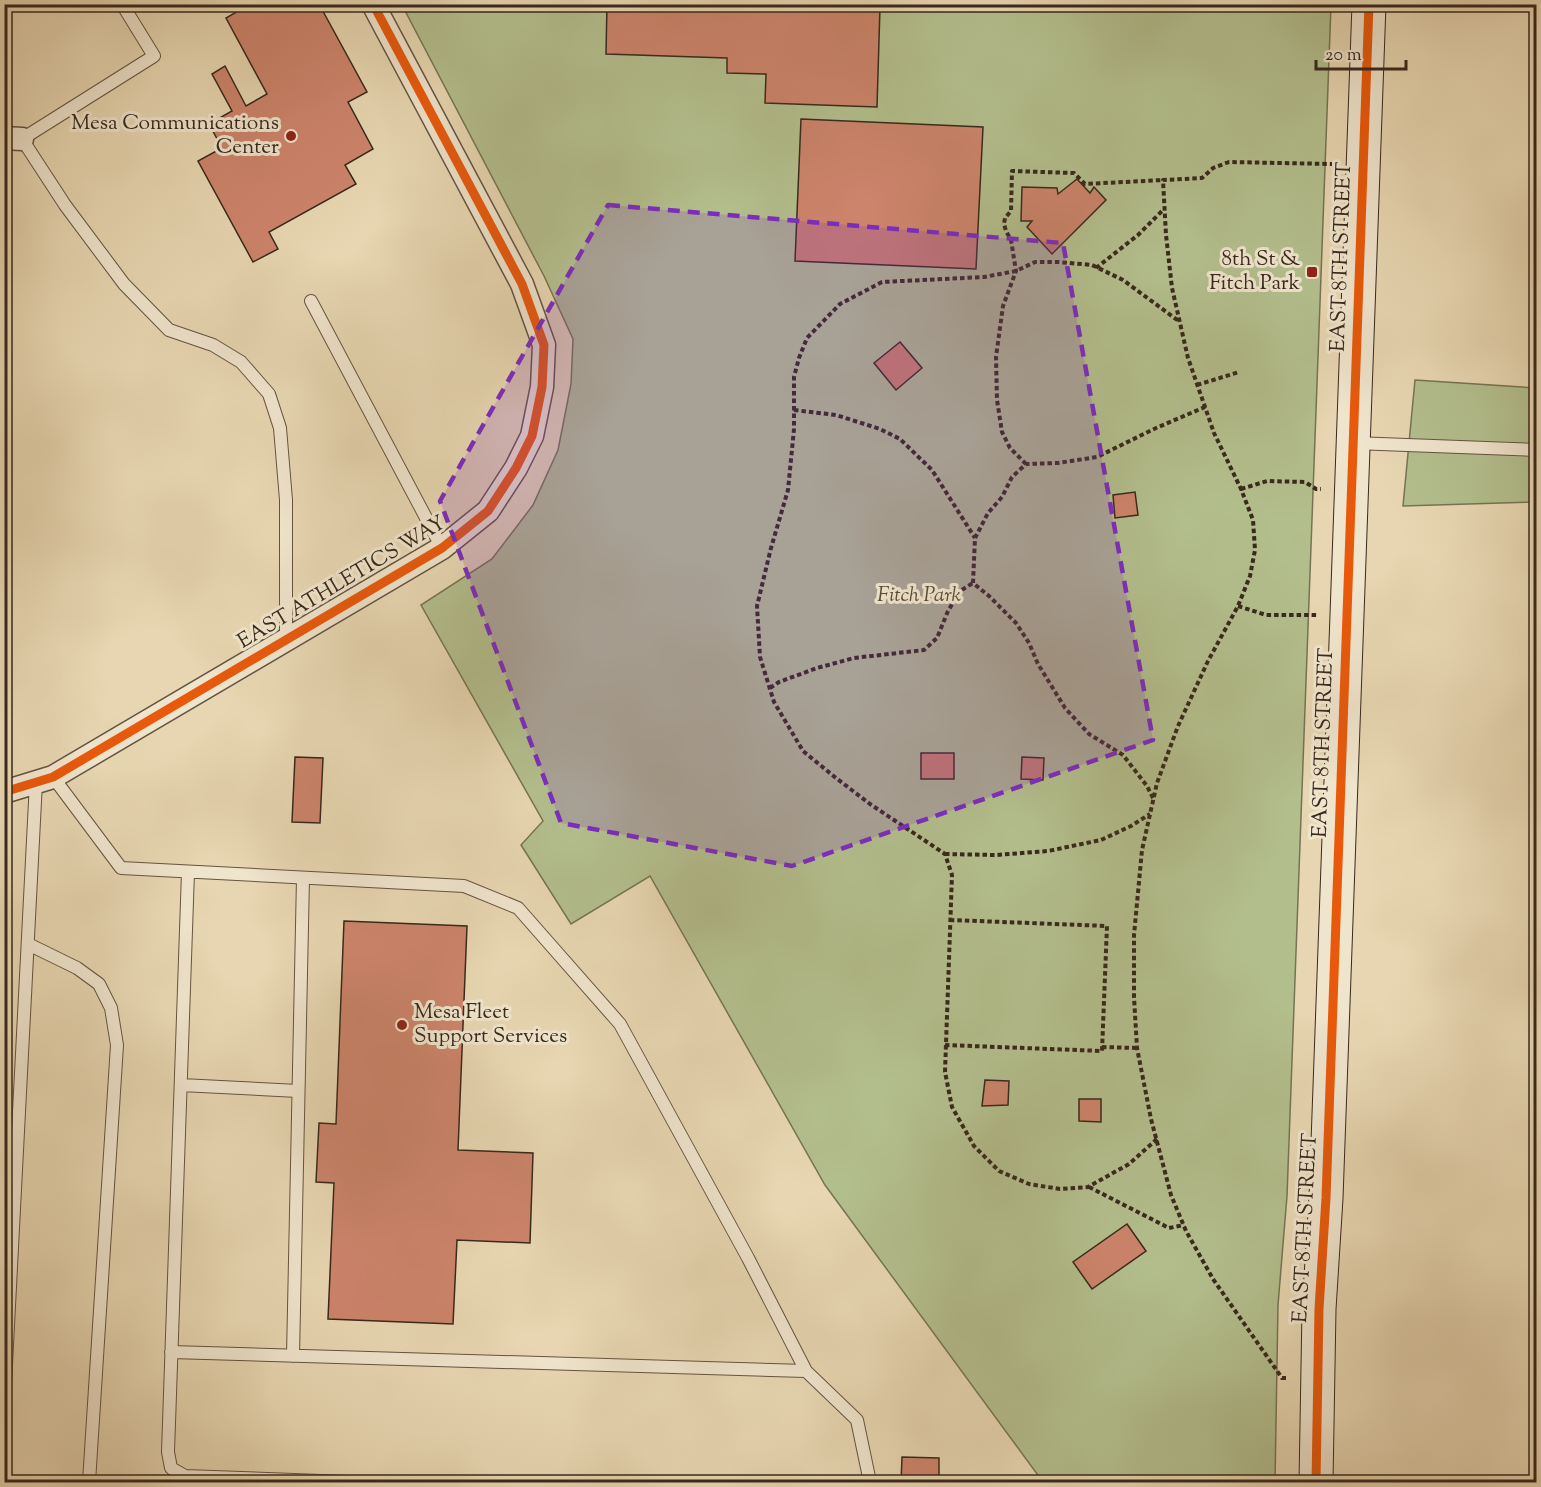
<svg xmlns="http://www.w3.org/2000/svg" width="1541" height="1487" viewBox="0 0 1541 1487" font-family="'Sorts Mill Goudy',serif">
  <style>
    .green { fill: #b3be8d; stroke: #767454; stroke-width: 1.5 }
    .building { fill: #cc846b; stroke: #38291c; stroke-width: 1.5 }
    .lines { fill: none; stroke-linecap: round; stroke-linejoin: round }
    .lane-casing { stroke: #645441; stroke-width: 14 }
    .street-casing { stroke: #645441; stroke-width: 25 }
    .secondary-casing { stroke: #38291c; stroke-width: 35 }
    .path { stroke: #38291c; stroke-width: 4; stroke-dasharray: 4.5 3; stroke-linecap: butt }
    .lane { stroke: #efe4cc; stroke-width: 12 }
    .street { stroke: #efe4cc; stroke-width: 22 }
    .secondary { stroke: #efe4cc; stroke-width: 33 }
    .cycleway-casing { stroke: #efe4cc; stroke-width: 13 }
    .cycleway { stroke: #e8590c; stroke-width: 9 }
    .marked { fill: #7b2cbf; fill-opacity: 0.2; stroke: #7b2cbf; stroke-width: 4.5; stroke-dasharray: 12 8; stroke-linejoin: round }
    .poi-dot { fill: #8f2418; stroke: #efe4cc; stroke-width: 2 }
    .labels { text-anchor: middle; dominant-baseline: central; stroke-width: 6; stroke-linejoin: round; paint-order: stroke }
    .poi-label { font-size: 21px; fill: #38291c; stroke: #efe4cc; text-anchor: end }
    .street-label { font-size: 21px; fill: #38291c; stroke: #efe4cc }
    .park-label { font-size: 21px; font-style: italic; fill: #574e38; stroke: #efe4cc }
  </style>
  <rect width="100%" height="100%" fill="#e7d6b1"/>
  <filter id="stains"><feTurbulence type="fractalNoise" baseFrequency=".00333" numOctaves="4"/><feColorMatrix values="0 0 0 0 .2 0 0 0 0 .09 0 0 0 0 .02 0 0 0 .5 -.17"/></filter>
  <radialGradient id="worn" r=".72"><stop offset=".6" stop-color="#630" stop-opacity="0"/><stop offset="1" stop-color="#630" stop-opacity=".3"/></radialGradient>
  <path class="green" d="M 402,5 L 1331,5 L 1287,1196 L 1278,1305 L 1275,1482 L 1043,1482 L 825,1185 L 650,876 L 571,924 L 521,845 L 543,821 L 421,605 L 492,559 L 533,505 L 558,450 L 571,384 L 573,339 L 544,276 Z
    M 1415,380 L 1536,388 L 1536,502 L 1403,506 Z"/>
  <path class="building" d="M 250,4 L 319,4 L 367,92 L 348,102 L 373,149 L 345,165 L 356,184 L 269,232 L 278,249 L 253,262 L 198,161 L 222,148 L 209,124 L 232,111 L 212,74 L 225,66 L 246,106 L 267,94 L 226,18 Z
    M 607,4 L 912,4 L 912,8 L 880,7 L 877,107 L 765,103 L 766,74 L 727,73 L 727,58 L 606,54 Z
    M 801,119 L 983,127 L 976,269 L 795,261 Z
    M 1077,179 L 1090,193 L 1094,187 L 1106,200 L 1052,254 L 1027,227 L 1032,221 L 1021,221 L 1022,187 L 1057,188 L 1058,194 Z
    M 900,342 L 922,368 L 896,390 L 874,363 Z
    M 1135,492 L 1138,515 L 1115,518 L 1113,495 Z
    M 921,753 L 954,753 L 954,779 L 921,779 Z
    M 295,757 L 323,758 L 320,823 L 292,822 Z
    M 1022,757 L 1044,758 L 1043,780 L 1021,779 Z
    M 344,921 L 467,926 L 458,1150 L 533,1153 L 530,1243 L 457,1240 L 453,1324 L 328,1319 L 334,1183 L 316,1182 L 319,1123 L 336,1124 Z
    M 985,1080 L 1009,1081 L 1008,1105 L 982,1106 Z
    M 1079,1099 L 1101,1099 L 1101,1122 L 1079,1121 Z
    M 1127,1224 L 1146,1251 L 1092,1289 L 1073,1262 Z
    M 902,1457 L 939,1458 L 939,1482 L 901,1482 Z"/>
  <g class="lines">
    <defs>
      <path id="lane" d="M 122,4 L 154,56 L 22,139 L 65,205 L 124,284 L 169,330 L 213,345 L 241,362 L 269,394 L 280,428 L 286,500 L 286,639
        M 311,301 L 442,548
        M 1354,443 L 1536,450
        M 53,777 L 121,868 L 464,886 L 518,908 L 620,1024 L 748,1258 L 806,1371 L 857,1420 L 870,1482
        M 188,872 L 168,1452 L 171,1468 L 185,1476 L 348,1482
        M 28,944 L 77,968 L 99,984 L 111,1008 L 117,1045 L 89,1482
        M 181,1085 L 298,1091
        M 171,1352 L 806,1371
        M 293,1356 L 303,878
        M 4,1403 L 36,782"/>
      <path id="street" d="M 4,138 L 22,139
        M 4,792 L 53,777 L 442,548 L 488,511 L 516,468 L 532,436 L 542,387 L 544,345 L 522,284 L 373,4"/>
      <path id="secondary" d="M 1316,1482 L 1319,1309 L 1326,1198 L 1369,4"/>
    </defs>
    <use href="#lane" class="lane-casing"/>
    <use href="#street" class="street-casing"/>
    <use href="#secondary" class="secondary-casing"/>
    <path class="path" d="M 1096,268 L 1138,235 L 1164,209
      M 1197,385 L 1239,372
      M 794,410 L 836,415 L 880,429 L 900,439 L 932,470 L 975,538
      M 1026,464 L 1010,448 L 1002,432 L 997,400 L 996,357 L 1003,306 L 1016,271 L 1011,240 L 1006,231 L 1004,224 L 1005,218 L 1011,211 L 1012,171 L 1074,173 L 1085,184 L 1163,180
      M 1241,489 L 1267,481 L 1305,482 L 1316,489 L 1321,489
      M 1238,606 L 1266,615 L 1317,615
      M 770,688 L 779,682 L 817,668 L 854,658 L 924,650 L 937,638 L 948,611 L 960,591 L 973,583
      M 1153,798 L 1147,786 L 1123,755 L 1089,734 L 1065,708 L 1038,664 L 1029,643 L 1016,623 L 989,596 L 973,583 L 975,538 L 988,513 L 1002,497 L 1012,477 L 1026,464 L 1058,463 L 1097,457 L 1156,428 L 1205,407
      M 945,854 L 996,855 L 1048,851 L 1101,840 L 1131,826 L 1150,814
      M 945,1045 L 1102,1051 L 1107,926 L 951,920
      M 1102,1047 L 1137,1048
      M 1157,1139 L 1129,1164 L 1088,1187 L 1060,1189 L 1029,1184 L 999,1171 L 974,1146 L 952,1107 L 945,1072 L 952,875 L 945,854 L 870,804 L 836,778 L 803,751 L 774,702 L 760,657 L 757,606 L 771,548 L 788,490 L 794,429 L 794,377 L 799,358 L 807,338 L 840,304 L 882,282 L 984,277 L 1016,271 L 1035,262 L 1058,262 L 1092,265 L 1123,280 L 1180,322
      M 1089,1187 L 1169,1228 L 1184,1225
      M 1286,1378 L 1282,1378 L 1213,1279 L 1186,1231 L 1171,1195 L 1151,1119 L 1137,1048 L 1134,997 L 1134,935 L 1142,850 L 1157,783 L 1178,726 L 1208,661 L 1238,606 L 1250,576 L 1255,550 L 1253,520 L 1241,489 L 1214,433 L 1188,358 L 1172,288 L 1166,235 L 1163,180 L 1202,178 L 1213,168 L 1229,162 L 1332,164"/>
    <use href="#lane" class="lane"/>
    <use href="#street" class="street"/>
    <use href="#secondary" class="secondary"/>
    <defs>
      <path id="cycleway" d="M 4,792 L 53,777 L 442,548 L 488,511 L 516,468 L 532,436 L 542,387 L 544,345 L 522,284 L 373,4
        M 1316,1482 L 1319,1309 L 1326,1198 L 1369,4"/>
    </defs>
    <use href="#cycleway" class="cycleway-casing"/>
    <use href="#cycleway" class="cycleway"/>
  </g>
  <path class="marked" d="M 608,205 L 1063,243 L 1153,740 L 792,866 L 561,823 L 440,501 Z"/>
  <g class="poi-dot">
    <circle cx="291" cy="136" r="6"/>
    <rect x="1306" y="266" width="12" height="12" rx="3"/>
    <circle cx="402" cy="1025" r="6"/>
  </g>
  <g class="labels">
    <g class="poi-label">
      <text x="279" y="124">Mesa Communications<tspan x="279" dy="24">Center</tspan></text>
      <text x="1300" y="260">8th St &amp;<tspan x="1300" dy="24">Fitch Park</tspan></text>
      <text x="414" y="1013" text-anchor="start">Mesa Fleet<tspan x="414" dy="24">Support Services</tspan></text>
    </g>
    <g class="street-label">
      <text transform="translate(1342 257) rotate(-88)">EAST 8TH STREET</text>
      <text transform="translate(342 583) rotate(-31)">EAST ATHLETICS WAY</text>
      <text transform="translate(1324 743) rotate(-88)">EAST 8TH STREET</text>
      <text transform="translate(1306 1228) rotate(-87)">EAST 8TH STREET</text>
    </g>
    <g class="park-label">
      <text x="919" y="596">Fitch Park</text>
    </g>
  </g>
  <rect width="1541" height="1487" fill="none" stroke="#e7d6b1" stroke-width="24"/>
  <rect x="6" y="6" width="1529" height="1475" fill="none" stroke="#38291c" stroke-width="3"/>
  <rect x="12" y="12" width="1517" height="1463" fill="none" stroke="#38291c" stroke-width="1.5"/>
  <path d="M1316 60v9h90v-9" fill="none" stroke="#38291c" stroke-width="3"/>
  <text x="1325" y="60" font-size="18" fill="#38291c" stroke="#efe4cc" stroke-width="4.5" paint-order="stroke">20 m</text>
  <rect width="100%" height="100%" filter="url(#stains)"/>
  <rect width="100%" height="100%" fill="url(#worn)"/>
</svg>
